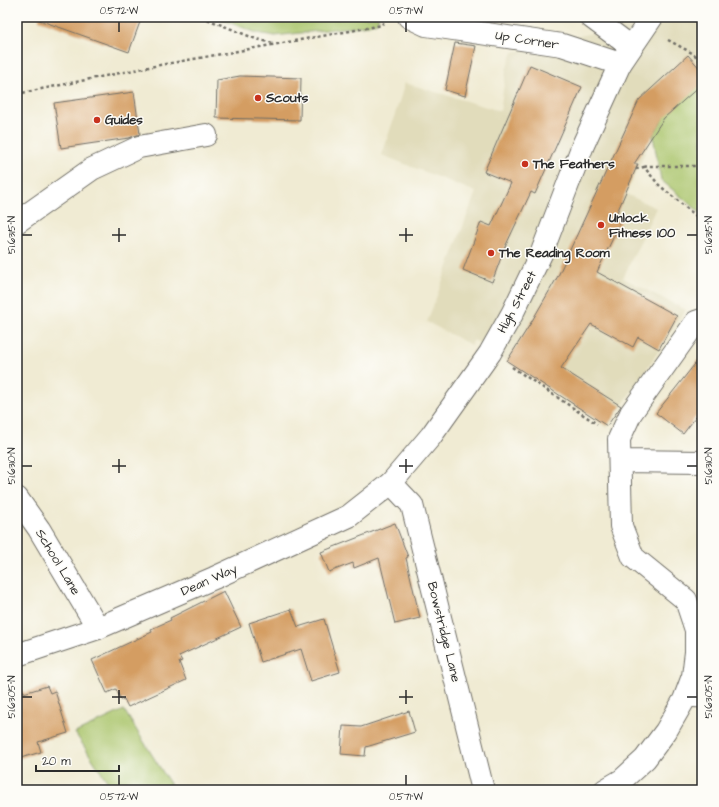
<svg xmlns="http://www.w3.org/2000/svg" width="719" height="807" viewBox="0 0 719 807" font-family="'Architects Daughter',sans-serif">
  <style>
    .built { fill: #e1dcbb }
    .green { fill: #aac56c; stroke: #6a784c }
    .building { fill: #d49d62 }
    .lines { fill: none; stroke-linecap: round; stroke-linejoin: round }
    .service-casing { stroke: #706e66; stroke-width: 15 }
    .minor-casing { stroke: #706e66; stroke-width: 24 }
    .tertiary-casing { stroke: #706e66; stroke-width: 24 }
    .path { stroke: #706e66; stroke-width: 2.5; stroke-dasharray: 3 3; stroke-linecap: butt }
    .service { stroke: #fff; stroke-width: 13 }
    .minor { stroke: #fff; stroke-width: 22 }
    .tertiary { stroke: #fff; stroke-width: 22 }
    .ticks { fill: none; stroke: #2b2b2b; stroke-width: 1.5 }
    .poi-dot { fill: #c8321e; stroke: #fdfcf7; stroke-width: 1.5 }
    .labels { text-anchor: middle; dominant-baseline: central; stroke-width: 3; stroke-linejoin: round; paint-order: stroke }
    .street-label { font-size: 13px; fill: #2b2b2b; stroke: #fdfcf7 }
    .poi-label { font-size: 13px; font-weight: bold; fill: #2b2b2b; stroke: #fdfcf7; text-anchor: start }
    .neatline { fill: none; stroke: #2b2b2b; stroke-width: 1.5 }
    .ticks-label { font-size: 10px; text-anchor: middle; fill: #2b2b2b }
  </style>
  <rect width="100%" height="100%" fill="#fdfcf7"/>
  <filter id="ink" filterUnits="userSpaceOnUse"><feTurbulence type="fractalNoise" baseFrequency=".025" numOctaves="2"/><feDisplacementMap in="SourceGraphic" scale="8" xChannelSelector="R" yChannelSelector="G"/><feConvolveMatrix kernelMatrix="1 2 1 2 8 2 1 2 1" color-interpolation-filters="sRGB"/></filter>
  <filter id="wash" filterUnits="userSpaceOnUse"><feTurbulence type="fractalNoise" baseFrequency=".012" numOctaves="4" result="noise"/><feDisplacementMap in="SourceGraphic" scale="16" xChannelSelector="R" yChannelSelector="G"/><feGaussianBlur stdDeviation="0.9" result="paint"/><feColorMatrix in="noise" values="0 0 0 0 0 0 0 0 0 0 0 0 0 0 0 0 0 1.4 0 .05"/><feComposite in="paint" operator="in"/></filter>
  <g filter="url(#wash)">
    <rect width="100%" height="100%" fill="#f0ebd3"/>
    <path class="built" d="M 604,17 L 702,17 L 702,84 L 678,105 L 655,131 L 626,194 L 656,208 L 623,278 L 686,310 L 607,428 L 474,340 L 471,345 L 427,322 L 476,192 L 382,155 L 405,83 L 500,111 L 506,70 L 513,52 L 592,33 Z"/>
    <path class="green" d="M 215,17 L 379,17 L 377,22 L 369,25 L 275,36 L 257,33 Z
      M 702,84 L 702,214 L 661,180 L 653,136 L 667,112 Z
      M 124,710 L 174,790 L 113,790 L 75,733 Z"/>
    <g id="blocks">
      <path class="building" d="M 39,17 L 127,17 L 140,22 L 129,52 L 39,20 Z
        M 455,43 L 476,46 L 465,96 L 445,90 Z
        M 688,55 L 702,71 L 702,84 L 664,118 L 634,164 L 638,164 L 615,217 L 621,221 L 597,272 L 677,316 L 659,349 L 638,337 L 633,347 L 591,324 L 561,368 L 621,406 L 607,426 L 507,361 L 529,326 L 558,276 L 639,100 Z
        M 530,65 L 582,87 L 535,194 L 531,192 L 505,247 L 492,282 L 463,270 L 481,222 L 491,226 L 511,183 L 484,172 Z
        M 240,76 L 301,78 L 300,120 L 216,118 L 217,80 Z
        M 134,92 L 140,134 L 129,138 L 61,148 L 54,103 Z
        M 702,355 L 702,409 L 683,434 L 656,413 Z
        M 395,523 L 408,557 L 406,558 L 420,618 L 395,624 L 379,558 L 354,568 L 353,563 L 329,572 L 321,552 Z
        M 224,591 L 241,627 L 179,656 L 182,661 L 179,662 L 186,680 L 128,707 L 124,699 L 121,700 L 116,689 L 107,693 L 92,660 L 152,632 L 151,629 L 171,620 L 170,618 Z
        M 291,609 L 298,627 L 324,619 L 340,672 L 311,681 L 301,649 L 261,662 L 249,623 Z
        M 47,686 L 50,693 L 55,691 L 68,733 L 38,742 L 41,752 L 17,759 L 17,692 L 24,691 L 24,693 Z
        M 409,711 L 415,732 L 366,747 L 365,756 L 341,754 L 343,726 L 361,727 Z"/>
    </g>
  </g>
  <g filter="url(#ink)">
    <use href="#blocks" fill-opacity="0" stroke="#706e66" stroke-width="1"/>
    <g class="lines">
      <defs>
        <path id="service" d="M 684,700 L 702,701"/>
        <path id="minor" d="M 409,17 L 426,25 L 562,45 L 620,64
          M 591,17 L 630,46
          M 17,222 L 92,169 L 139,147 L 206,135
          M 621,461 L 702,462
          M 391,483 L 412,505 L 483,790
          M 17,498 L 39,529 L 98,628
          M 605,790 L 622,780 L 645,759 L 666,731 L 684,700 L 693,676 L 696,652 L 696,630 L 686,600 L 633,557 L 621,526 L 619,439 L 631,413 L 696,322 L 702,320"/>
        <path id="tertiary" d="M 17,655 L 98,628 L 214,578 L 349,516 L 391,483 L 431,436 L 490,353 L 512,314 L 542,252 L 583,145 L 620,64 L 652,17"/>
      </defs>
      <use href="#service" class="service-casing"/>
      <use href="#minor" class="minor-casing"/>
      <use href="#tertiary" class="tertiary-casing"/>
      <path class="path" d="M 202,17 L 256,39 L 273,43
        M 668,40 L 694,54 L 702,63
        M 17,94 L 149,67 L 372,27 L 382,25 L 384,21
        M 644,167 L 648,166 L 702,166
        M 636,169 L 644,167 L 659,185 L 702,221
        M 512,367 L 597,424"/>
      <use href="#service" class="service"/>
      <use href="#minor" class="minor"/>
      <use href="#tertiary" class="tertiary"/>
    </g>
  </g>
  <path class="ticks" d="M 119,22 L 119,32M 406,22 L 406,32M 119,228 L 119,242M 406,228 L 406,242M 22,235 L 32,235M 112,235 L 126,235M 399,235 L 413,235M 687,235 L 697,235M 119,459 L 119,473M 406,459 L 406,473M 22,466 L 32,466M 112,466 L 126,466M 399,466 L 413,466M 687,466 L 697,466M 119,690 L 119,704M 406,690 L 406,704M 22,697 L 32,697M 112,697 L 126,697M 399,697 L 413,697M 687,697 L 697,697M 119,775 L 119,785M 406,775 L 406,785"/>
  <g class="poi-dot">
    <circle cx="258" cy="98" r="4"/>
    <circle cx="97" cy="120" r="4"/>
    <circle cx="525" cy="164" r="4"/>
    <circle cx="601" cy="225" r="4"/>
    <circle cx="491" cy="253" r="4"/>
  </g>
  <g class="labels">
    <g class="street-label">
      <text transform="translate(527 40) rotate(9)">Up Corner</text>
      <text transform="translate(517 302) rotate(-62)">High Street</text>
      <text transform="translate(58 562) rotate(59)">School Lane</text>
      <text transform="translate(209 580) rotate(-24)">Dean Way</text>
      <text transform="translate(444 632) rotate(76)">Bowstridge Lane</text>
    </g>
    <g class="poi-label">
      <text x="266" y="98">Scouts</text>
      <text x="105" y="120">Guides</text>
      <text x="533" y="164">The Feathers</text>
      <text x="609" y="218">Unlock<tspan x="609" dy="15">Fitness 100</tspan></text>
      <text x="499" y="253">The Reading Room</text>
    </g>
  </g>
  <rect width="719" height="807" fill="none" stroke="#fdfcf7" stroke-width="44"/>
  <path d="M36 765v6h83v-6" fill="none" stroke="#2b2b2b" stroke-width="2"/>
  <text x="42" y="765" font-size="12" fill="#2b2b2b" stroke="#fdfcf7" stroke-width="3" paint-order="stroke">20 m</text>
  <rect x="22" y="22" width="675" height="763" class="neatline"/>
  <g class="ticks-label">
    <text x="119" y="14">0.572°W</text>
    <text x="406" y="14">0.571°W</text>
    <text transform="translate(11 235) rotate(-90)" y="4">51.6315°N</text>
    <text transform="translate(708 235) rotate(-90)" y="4">51.6315°N</text>
    <text transform="translate(11 466) rotate(-90)" y="4">51.6310°N</text>
    <text transform="translate(708 466) rotate(-90)" y="4">51.6310°N</text>
    <text transform="translate(11 697) rotate(-90)" y="4">51.6305°N</text>
    <text transform="translate(708 697) rotate(-90)" y="4">51.6305°N</text>
    <text x="119" y="800">0.572°W</text>
    <text x="406" y="800">0.571°W</text>
  </g>
</svg>
